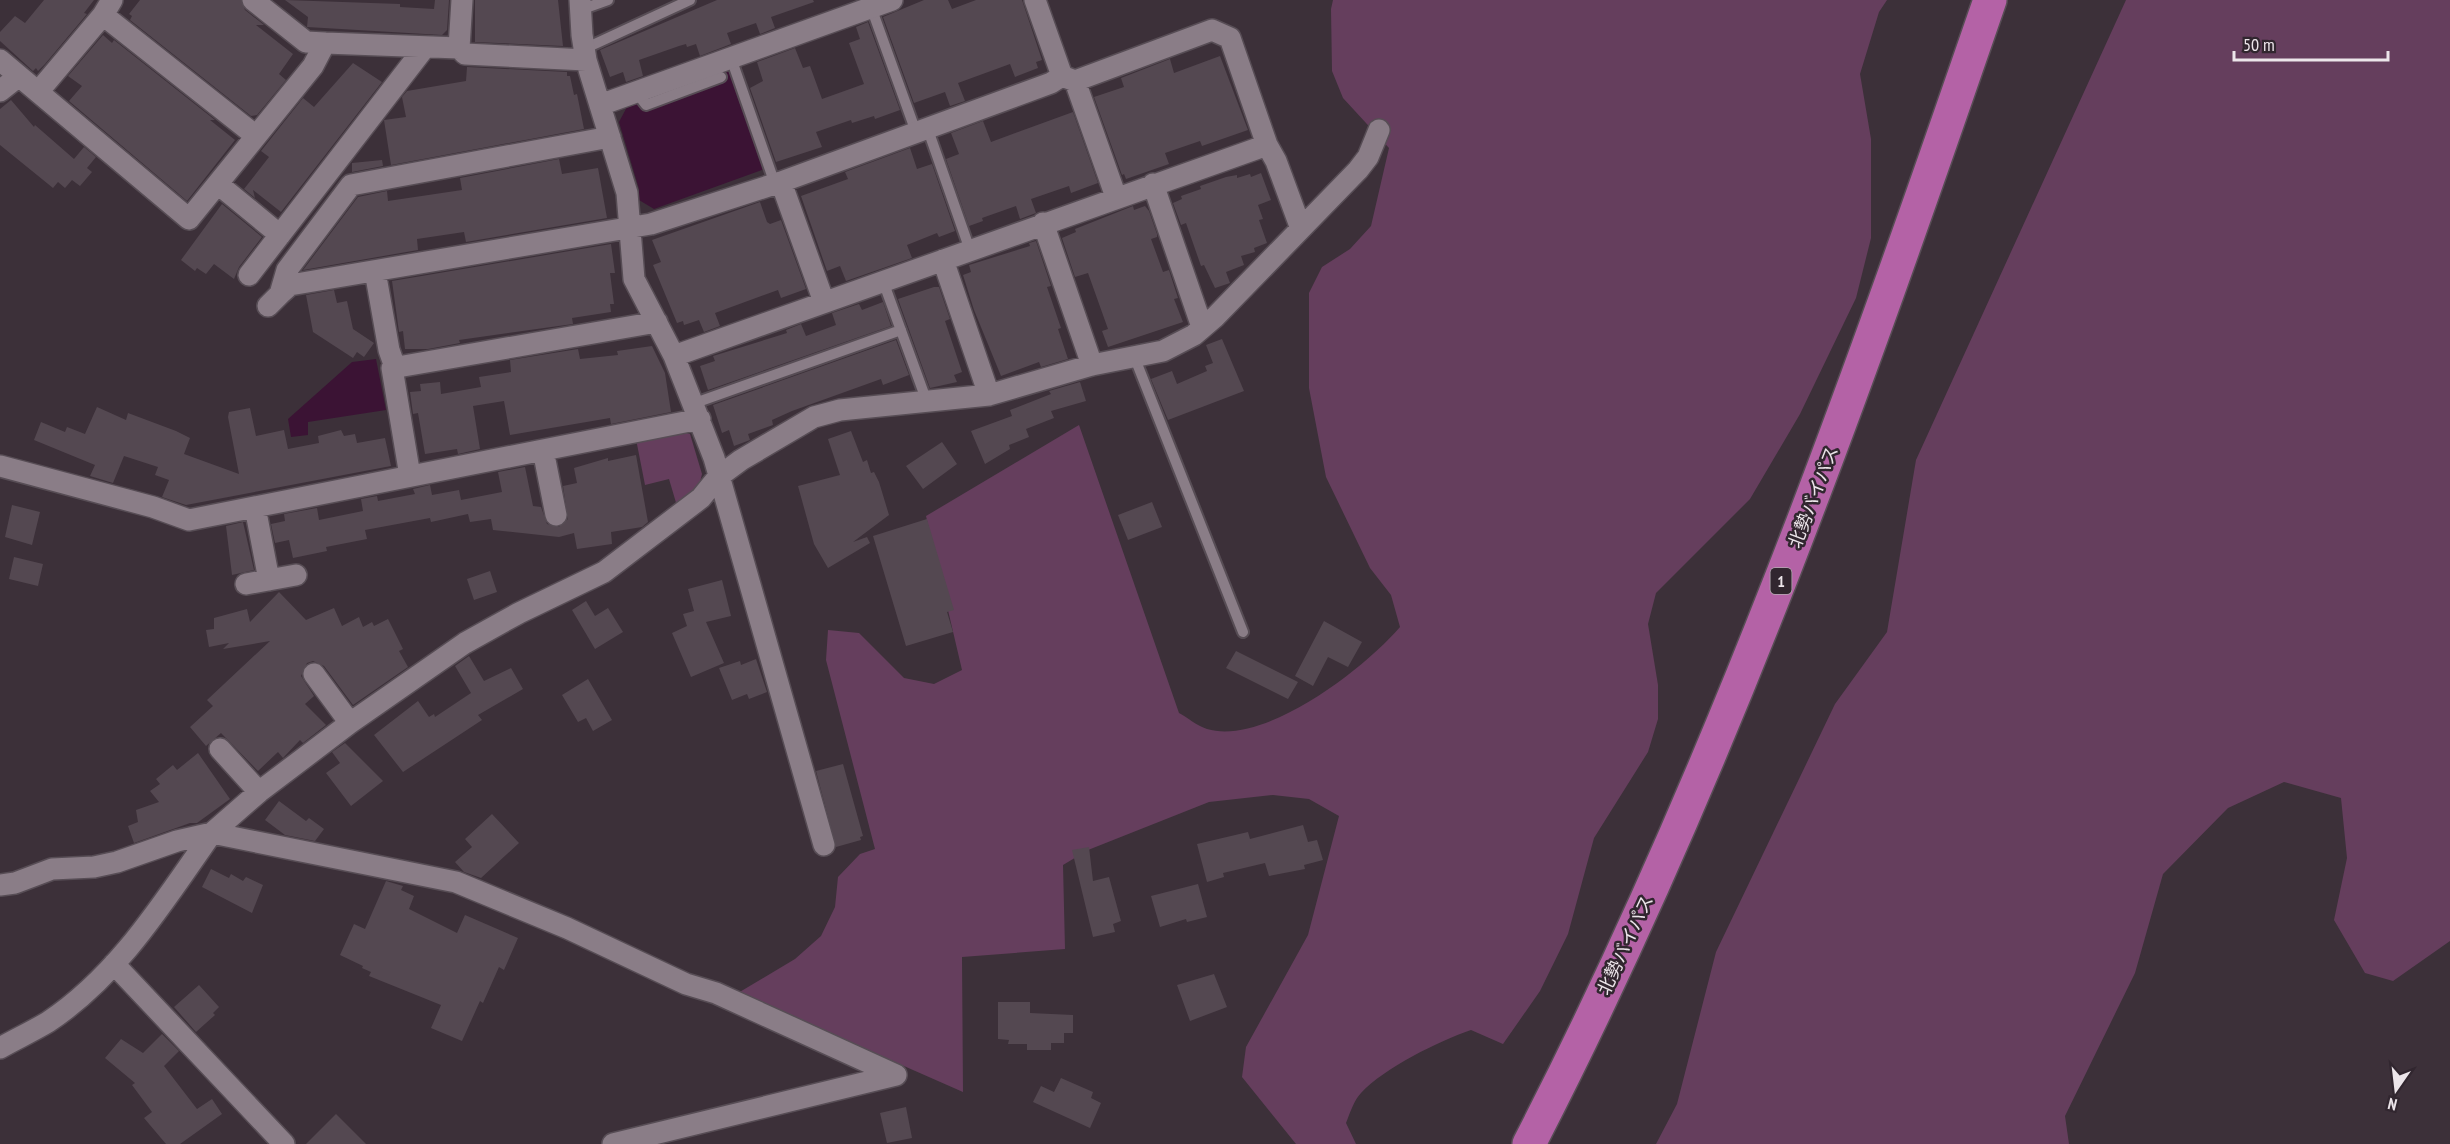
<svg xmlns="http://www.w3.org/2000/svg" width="2450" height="1144" viewBox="0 0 2450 1144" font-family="'PT Sans Narrow','Noto Sans JP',sans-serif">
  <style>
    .green { fill: #653e5d }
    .water { fill: #3b1334 }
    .building { fill: #544851 }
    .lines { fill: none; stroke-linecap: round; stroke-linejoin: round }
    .service-casing { stroke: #574d55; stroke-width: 14 }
    .minor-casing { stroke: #574d55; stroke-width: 24 }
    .trunk-casing { stroke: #574d55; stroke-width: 36 }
    .service { stroke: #8a7d87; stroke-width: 10 }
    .minor { stroke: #8a7d87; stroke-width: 21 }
    .trunk { stroke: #b462a6; stroke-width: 33 }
    .labels { text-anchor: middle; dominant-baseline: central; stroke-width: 5; stroke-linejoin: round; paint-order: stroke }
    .shield { fill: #31262f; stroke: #b4acb2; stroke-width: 1.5 }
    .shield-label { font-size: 16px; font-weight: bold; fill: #ece5ea }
    .street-label { font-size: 18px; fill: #ece5ea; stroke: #31262f }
  </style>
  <rect width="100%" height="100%" fill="#3c3039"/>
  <path class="green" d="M 1333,0 L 1887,0 L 1879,12 L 1860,74 L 1871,139 L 1871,238 L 1856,298 L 1800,414 L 1750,499 L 1656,593 L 1648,624 L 1658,685 L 1658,719 L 1648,752 L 1594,838 L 1568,934 L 1540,991 L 1503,1044 L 1471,1030 C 1439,1041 1384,1068 1361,1093 C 1354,1100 1350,1113 1346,1123 L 1356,1144 L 1296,1144 L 1242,1077 L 1246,1047 L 1308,935 L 1339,816 L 1309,799 L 1273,795 L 1209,802 L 1088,850 L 1063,865 L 1065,949 L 962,957 L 963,1092 L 738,993 L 795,959 L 821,936 L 835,907 L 838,877 L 860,854 L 875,849 L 826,660 L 828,630 L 859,633 L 904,678 L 934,684 L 962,670 L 926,516 L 1079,425 L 1179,713 C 1187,717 1197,726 1207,729 C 1265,746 1365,668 1400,627 L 1391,595 L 1370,568 L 1326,477 L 1309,388 L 1309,293 L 1322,267 L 1350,249 L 1371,226 L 1389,148 L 1343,98 L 1332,71 L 1331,9 Z
    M 2126,0 L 2450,0 L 2450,941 L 2393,981 L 2365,973 L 2334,920 L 2347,858 L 2341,798 L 2284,782 L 2228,808 L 2163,874 L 2135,973 L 2065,1116 L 2069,1144 L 1656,1144 L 1677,1104 L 1716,952 L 1835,704 L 1887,632 L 1916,460 Z
    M 679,431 L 690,434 L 702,474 L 698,490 L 677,506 L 669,479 L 645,485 L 636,439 Z"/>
  <path class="water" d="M 730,67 L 765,169 L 654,209 L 639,200 L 639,189 L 619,122 L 628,105 L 638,101 L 647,111 L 722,82 L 719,71 Z
    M 376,359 L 386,410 L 308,422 L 308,435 L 291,437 L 288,419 L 352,362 Z"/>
  <path class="building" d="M 44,0 L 94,0 L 84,13 L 87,14 L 45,64 L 38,71 L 36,68 L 33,71 L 0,41 L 0,32 L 15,16 L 25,23 Z
    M 140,0 L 241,0 L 245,10 L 264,25 L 256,25 L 293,54 L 279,74 L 286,80 L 257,115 L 251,116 L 130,20 L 132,16 L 129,14 Z
    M 285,0 L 400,4 L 400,7 L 434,9 L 435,0 L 449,0 L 447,30 L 442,35 L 307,27 L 308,17 Z
    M 475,0 L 558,0 L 563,46 L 475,42 Z
    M 717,0 L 813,0 L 814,2 L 771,17 L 775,28 L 760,34 L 756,23 L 727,33 L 731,44 L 700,56 L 696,44 L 687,47 L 686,44 L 679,46 L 639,60 L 643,76 L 626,82 L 623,72 L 610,77 L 600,50 Z
    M 924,0 L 948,0 L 952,9 L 976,0 L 1022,0 L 1042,60 L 1036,62 L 1038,68 L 1015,77 L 1010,64 L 958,83 L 965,101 L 950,106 L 945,92 L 914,103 L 883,17 Z
    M 868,22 L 900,110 L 875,119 L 874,116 L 852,123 L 851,120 L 816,132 L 822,147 L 776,162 L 750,88 L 763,81 L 757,62 L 795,48 L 803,68 L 810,66 L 822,99 L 864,84 L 849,43 L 860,39 L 856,27 Z
    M 103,35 L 112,43 L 114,40 L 215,120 L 210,120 L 235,140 L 187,201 L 69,101 L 82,86 L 68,76 Z
    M 1220,56 L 1248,130 L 1202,146 L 1200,141 L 1165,153 L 1169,164 L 1126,179 L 1124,174 L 1122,175 L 1094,97 L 1124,87 L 1121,78 L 1170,59 L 1174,73 Z
    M 353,63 L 382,82 L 281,212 L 253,190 L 255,198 L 244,189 L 269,157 L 261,151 L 303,98 L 314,107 Z
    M 467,67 L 567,72 L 567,76 L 570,76 L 574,95 L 577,94 L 584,129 L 391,165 L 384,120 L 406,117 L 402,97 L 407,91 L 466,81 Z
    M 11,100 L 34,127 L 35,125 L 74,159 L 84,147 L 96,157 L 87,168 L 92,172 L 80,186 L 72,180 L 65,188 L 58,182 L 53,188 L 0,145 L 0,109 Z
    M 1073,112 L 1098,183 L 1071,193 L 1069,186 L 1031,199 L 1036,213 L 1020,219 L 1016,206 L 982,218 L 983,221 L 969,226 L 946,159 L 959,154 L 951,133 L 983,121 L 991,142 Z
    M 910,148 L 917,169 L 932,164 L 955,231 L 939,237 L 937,233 L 907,245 L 912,258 L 846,281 L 840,266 L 827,271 L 801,196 L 848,179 L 845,172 Z
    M 559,159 L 562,174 L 598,168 L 607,218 L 466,242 L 464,232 L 417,239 L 418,250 L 303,270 L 358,197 L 387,191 L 388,201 L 462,190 L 460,178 Z
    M 382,160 L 383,166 L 352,172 L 352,163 Z
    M 1261,173 L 1271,200 L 1258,205 L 1263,219 L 1259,220 L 1267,243 L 1254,248 L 1255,252 L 1241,256 L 1244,265 L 1226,272 L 1230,283 L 1215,288 L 1204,265 L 1201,266 L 1186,223 L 1181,225 L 1173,203 L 1182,199 L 1181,196 L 1201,189 L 1200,186 L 1226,177 L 1237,175 L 1237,178 L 1250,174 L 1251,177 Z
    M 760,202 L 767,222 L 770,224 L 781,220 L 806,289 L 781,298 L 778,290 L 715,313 L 720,326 L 704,332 L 699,320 L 684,325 L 683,321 L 677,323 L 653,265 L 661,262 L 652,240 Z
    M 222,204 L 262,237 L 239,267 L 234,279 L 214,264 L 206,274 L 197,268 L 195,271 L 181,260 Z
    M 1133,206 L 1134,210 L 1145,206 L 1149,211 L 1157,234 L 1157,237 L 1151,239 L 1163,272 L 1169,270 L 1178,298 L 1174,299 L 1183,322 L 1108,347 L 1102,331 L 1108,329 L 1088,273 L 1075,277 L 1062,238 L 1076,232 L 1075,229 Z
    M 1036,241 L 1051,286 L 1047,287 L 1061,328 L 1058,329 L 1068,359 L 1041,367 L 1039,362 L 1001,376 L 974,310 L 963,275 L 971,272 L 969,265 L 1030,246 L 1029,243 Z
    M 611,244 L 615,273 L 610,273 L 614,304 L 610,304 L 611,312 L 572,318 L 573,324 L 459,340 L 460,343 L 428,349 L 405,349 L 403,331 L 399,332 L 392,281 Z
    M 934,287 L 939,287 L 950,319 L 945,321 L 962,372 L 954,375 L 957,382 L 930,388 L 898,299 Z
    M 334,290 L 337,303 L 347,301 L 353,329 L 374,343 L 364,357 L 357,352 L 353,358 L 313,332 L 306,295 Z
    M 883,302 L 891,326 L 708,390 L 700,366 L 715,361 L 713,356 L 787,333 L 786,330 L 801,324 L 806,336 L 836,325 L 832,313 L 859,304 L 862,310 Z
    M 1222,339 L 1244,391 L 1168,420 L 1151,379 L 1172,371 L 1177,384 L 1207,371 L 1205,366 L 1213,363 L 1206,345 Z
    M 896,340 L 909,375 L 883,385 L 881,379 L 792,411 L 772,420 L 773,425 L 748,434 L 750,440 L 734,446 L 729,430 L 722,433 L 713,405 Z
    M 652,346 L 665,373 L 671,412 L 611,424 L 610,418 L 510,435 L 504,401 L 473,406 L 480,449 L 458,454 L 457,449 L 425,454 L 418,413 L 413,414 L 410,392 L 421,391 L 420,384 L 440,382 L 441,394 L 481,387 L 479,377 L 511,372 L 510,360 L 578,349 L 580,359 L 618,355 L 617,351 Z
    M 1080,382 L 1086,401 L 1051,411 L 1054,418 L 1026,429 L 1029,437 L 1009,445 L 1010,449 L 985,464 L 971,431 L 1012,416 L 1010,410 L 1051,394 L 1049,391 Z
    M 97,407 L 126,420 L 128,413 L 176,431 L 190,438 L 184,454 L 239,474 L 228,417 L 229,412 L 250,408 L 256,436 L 284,430 L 288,449 L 319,443 L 318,436 L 341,430 L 344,436 L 355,434 L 357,443 L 385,438 L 391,466 L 186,505 L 162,497 L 169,480 L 155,475 L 158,467 L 124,456 L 113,483 L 90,476 L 95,465 L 34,440 L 41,422 L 65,432 L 67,427 L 85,434 Z
    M 851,431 L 863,462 L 867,460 L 871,473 L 874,472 L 879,482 L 889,515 L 853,542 L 867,537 L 870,543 L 828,568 L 814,544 L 798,486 L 840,475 L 828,439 Z
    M 942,442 L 957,464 L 923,489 L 906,466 Z
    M 636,455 L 648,522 L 642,527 L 611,532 L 612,544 L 577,549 L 574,533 L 559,537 L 493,530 L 491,519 L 470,522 L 468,514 L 431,522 L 430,518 L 365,530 L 367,539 L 326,547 L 327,551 L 293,558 L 289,540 L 275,543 L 271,524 L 285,521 L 284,514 L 317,508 L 319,520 L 363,511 L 361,499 L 377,496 L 378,501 L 415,494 L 413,489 L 430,485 L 432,495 L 459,490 L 461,500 L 502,492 L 498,472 L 525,467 L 533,506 L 541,507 L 547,524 L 559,527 L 568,519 L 563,486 L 577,483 L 574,468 L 608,458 L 608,461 Z
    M 1152,502 L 1162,527 L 1128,540 L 1118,515 Z
    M 12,505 L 40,512 L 32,545 L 5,537 Z
    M 927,519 L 954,610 L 947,612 L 953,632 L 906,646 L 873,536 Z
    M 243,522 L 254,570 L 232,575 L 226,526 Z
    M 14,557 L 43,564 L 38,586 L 9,579 Z
    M 490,571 L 497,592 L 474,600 L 467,579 Z
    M 722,580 L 731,616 L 706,622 L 724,663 L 691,677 L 672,633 L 687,626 L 683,614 L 694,611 L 688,589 Z
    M 279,592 L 306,620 L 334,608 L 342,626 L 359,617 L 363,627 L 372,622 L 374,626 L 388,619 L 403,649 L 399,651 L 408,667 L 353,705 L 324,666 L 313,661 L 307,663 L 301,676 L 314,696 L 305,704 L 326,725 L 303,743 L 300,740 L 283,758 L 278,752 L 258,771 L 221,733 L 206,746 L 190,727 L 213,706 L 207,700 L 270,641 L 223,649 L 229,643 L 209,647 L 206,630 L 214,629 L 214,618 L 247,609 L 250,622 Z
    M 586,601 L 595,616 L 608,608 L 623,632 L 595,649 L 572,610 Z
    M 1324,621 L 1362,642 L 1348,667 L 1328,657 L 1313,686 L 1295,676 Z
    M 1236,651 L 1298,682 L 1288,699 L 1226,668 Z
    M 469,656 L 484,681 L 511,668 L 523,689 L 478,715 L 482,720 L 403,772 L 374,735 L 418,701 L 429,717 L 434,714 L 435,717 L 471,693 L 455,666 Z
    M 756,659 L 767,692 L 749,699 L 747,694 L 732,700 L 719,668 L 740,661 L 741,665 Z
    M 588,679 L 612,720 L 593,731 L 586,718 L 578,722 L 562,695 Z
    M 345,743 L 383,781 L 351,806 L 326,773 L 340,763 L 332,752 Z
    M 198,753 L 230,799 L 197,823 L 190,823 L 134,843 L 128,826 L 138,822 L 136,810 L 159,802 L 150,791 L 160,784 L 156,779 L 173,765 L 177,770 Z
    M 843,764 L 863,836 L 860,837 L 861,840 L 836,847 L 816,771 Z
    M 279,801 L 306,821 L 309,818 L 324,829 L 315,841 L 285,835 L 265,820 Z
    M 492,814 L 519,843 L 481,878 L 464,872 L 455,862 L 472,847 L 465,839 Z
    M 1303,825 L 1308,842 L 1317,840 L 1323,860 L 1304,865 L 1305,869 L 1269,876 L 1265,863 L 1223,873 L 1224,877 L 1207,882 L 1197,844 L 1248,832 L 1250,839 Z
    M 1089,847 L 1093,881 L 1109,877 L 1121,921 L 1113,924 L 1115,932 L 1093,937 L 1072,850 Z
    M 211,869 L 229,878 L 231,874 L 243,881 L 246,877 L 263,885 L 252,913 L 202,887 Z
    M 386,881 L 403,886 L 401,890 L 414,896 L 409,909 L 457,933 L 465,915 L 518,938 L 504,970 L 499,967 L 483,1003 L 480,1001 L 462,1041 L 431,1028 L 441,1005 L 369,976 L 371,972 L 362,968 L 363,966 L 340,955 L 354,924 L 365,929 Z
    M 1198,884 L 1207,917 L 1187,922 L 1186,919 L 1160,927 L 1151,896 Z
    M 1214,974 L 1227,1007 L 1190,1021 L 1177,985 Z
    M 199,985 L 219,1007 L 213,1013 L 215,1015 L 196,1032 L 174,1007 Z
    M 998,1002 L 1030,1002 L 1030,1013 L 1073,1015 L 1073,1033 L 1064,1033 L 1064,1043 L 1051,1043 L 1051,1050 L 1027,1050 L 1027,1044 L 1008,1044 L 1009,1040 L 998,1039 Z
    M 162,1034 L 179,1051 L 164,1066 L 197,1109 L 212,1099 L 222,1114 L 180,1144 L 166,1144 L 144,1118 L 152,1112 L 132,1085 L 135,1083 L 105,1058 L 121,1039 L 143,1053 Z
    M 1061,1078 L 1093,1092 L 1091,1098 L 1101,1103 L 1090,1128 L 1033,1102 L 1041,1086 L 1054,1092 Z
    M 906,1107 L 912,1138 L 887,1143 L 880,1113 Z
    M 336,1114 L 366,1144 L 306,1144 Z"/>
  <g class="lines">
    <defs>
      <path id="service" d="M 871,7 L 916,132
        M 580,10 L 608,0
        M 584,49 L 690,0
        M 731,58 L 775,184
        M 636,92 L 646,105 L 721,77
        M 927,127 L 970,250
        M 883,281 L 927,402
        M 1134,356 L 1243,632
        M 695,403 L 901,330"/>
      <path id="minor" d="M 253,0 L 306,42 L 325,43
        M 580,0 L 582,35 L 586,60 L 627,193 L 634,279 L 674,356 L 714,458 L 824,845
        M 1035,0 L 1062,76 L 1075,81 L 1116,197
        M 103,15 L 256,136
        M 459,48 L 462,0
        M 0,60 L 189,219 L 313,66 L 325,43 L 459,48 L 465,54 L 586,60
        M 1075,81 L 1212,30 L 1230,38 L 1267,145 L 1276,161 L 1300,226
        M 0,91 L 19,76
        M 38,92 L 103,15 L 112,0
        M 600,105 L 892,0
        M 781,182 L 824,302
        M 218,184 L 280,235
        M 1153,184 L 1202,327
        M 1043,223 L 1092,365
        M 943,260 L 989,395
        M 375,271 L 389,350 L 395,367
        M 249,275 L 425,47
        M 280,294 L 290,285 L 651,224 L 781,182 L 1051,83 L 1062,76
        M 268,306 L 280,294 L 287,270 L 351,185 L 610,137
        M 674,356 L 1267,145
        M 543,450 L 556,515
        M 0,466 L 153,507 L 189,520 L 700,419
        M 410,476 L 392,368 L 657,322
        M 255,507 L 269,580
        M 246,584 L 296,575
        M 314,674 L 350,723
        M 220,749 L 259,792
        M 0,885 L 15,883 L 52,869 L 94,867 L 117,862 L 177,841 L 212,833 L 456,882 L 567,928 L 686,984 L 716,993 L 896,1075
        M 114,964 L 284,1144
        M 0,1048 C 16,1039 33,1031 48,1022 C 119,975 164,901 212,833 L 259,792 L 350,723 L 465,643 L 519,613 L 604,572 L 701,498 L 718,477 L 741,460 L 814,417 L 840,410 L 989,395 L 1092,365 L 1163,351 L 1194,335 L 1215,317 L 1358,170 L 1368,157 L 1379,130
        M 613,1144 L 896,1075"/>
      <path id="trunk" d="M 1529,1144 C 1718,778 1856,389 1990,0"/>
    </defs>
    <use href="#service" class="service-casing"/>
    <use href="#minor" class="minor-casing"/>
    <use href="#trunk" class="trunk-casing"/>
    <use href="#service" class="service"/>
    <use href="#minor" class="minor"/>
    <use href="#trunk" class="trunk"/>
  </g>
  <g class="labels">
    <rect class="shield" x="1770.5" y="568" width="21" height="26" rx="4.5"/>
    <g class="shield-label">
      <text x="1781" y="581">1</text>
    </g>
    <g class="street-label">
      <text transform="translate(1813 497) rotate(-69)">北勢バイパス</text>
      <text transform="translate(1625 945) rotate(-65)">北勢バイパス</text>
    </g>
  </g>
  <g transform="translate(2396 1090) rotate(194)" stroke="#31262f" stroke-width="4.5" paint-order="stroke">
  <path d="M0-4.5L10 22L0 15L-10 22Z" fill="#ece5ea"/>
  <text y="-9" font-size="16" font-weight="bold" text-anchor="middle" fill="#ece5ea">N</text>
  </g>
  <path d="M2234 51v9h154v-9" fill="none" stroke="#ece5ea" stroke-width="3"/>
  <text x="2243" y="51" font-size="18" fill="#ece5ea" stroke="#31262f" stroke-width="4.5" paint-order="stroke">50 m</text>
</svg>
